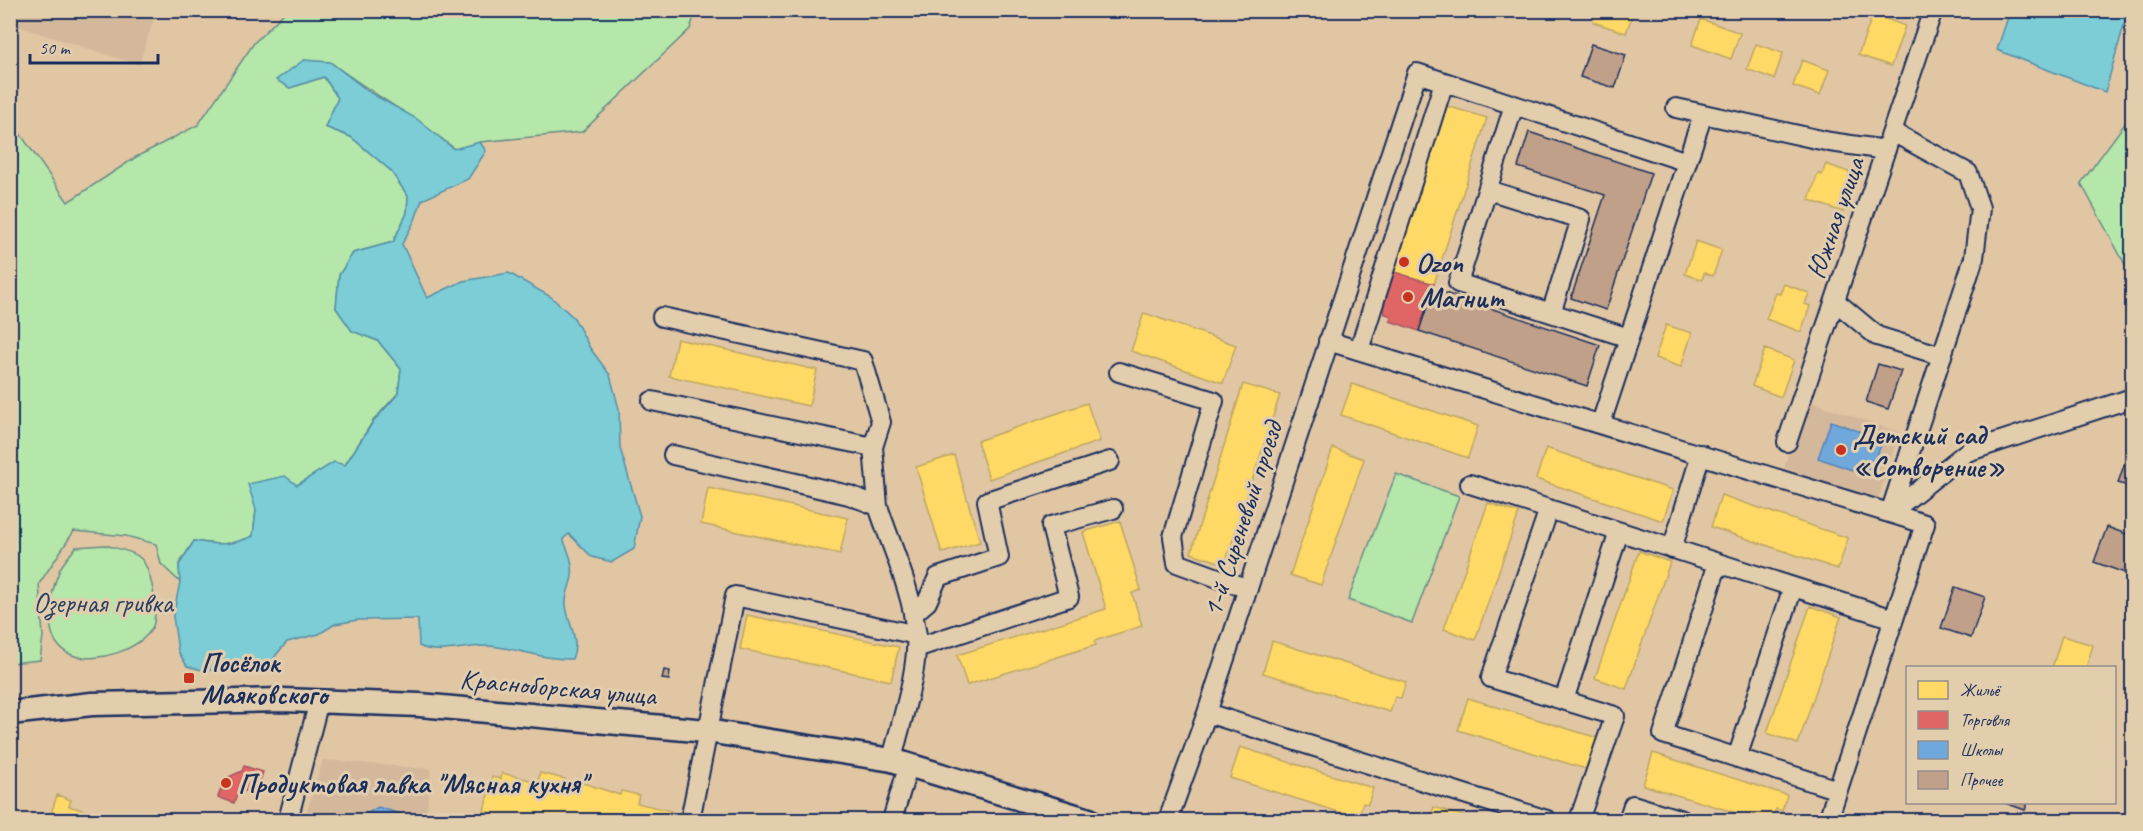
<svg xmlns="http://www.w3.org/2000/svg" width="2143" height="831" viewBox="0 0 2143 831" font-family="Caveat,sans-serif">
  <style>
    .built { fill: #d3b89b }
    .green { fill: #b4e7a9; stroke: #688b84; stroke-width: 1.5 }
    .water { fill: #7ccdd6; stroke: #558ea6; stroke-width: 1.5 }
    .homes { fill: #ffd966; stroke: #bba664; stroke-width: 1.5 }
    .shops { fill: #e06666; stroke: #a55664; stroke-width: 1.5 }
    .schools { fill: #6fa8dc; stroke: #5684b6; stroke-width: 1.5 }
    .building { fill: #c0a089; stroke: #1b2f5e; stroke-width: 1.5 }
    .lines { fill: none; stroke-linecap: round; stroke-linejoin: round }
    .minor-casing { stroke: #1b2f5e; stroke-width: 22 }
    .tertiary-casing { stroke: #1b2f5e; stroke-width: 27 }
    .minor { stroke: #e2cdac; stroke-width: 18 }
    .tertiary { stroke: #e2cdac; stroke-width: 22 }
    .poi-dot { fill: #c8321e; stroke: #e2cdac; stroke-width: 2 }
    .labels { text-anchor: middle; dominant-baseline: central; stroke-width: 6; stroke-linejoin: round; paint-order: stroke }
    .street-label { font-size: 28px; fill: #1b2f5e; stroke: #e2cdac }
    .poi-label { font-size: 28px; font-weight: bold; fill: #1b2f5e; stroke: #e2cdac; text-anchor: start }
    .park-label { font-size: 28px; fill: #2a4166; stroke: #e2cdac }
  </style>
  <rect width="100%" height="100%" fill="#e1c6a4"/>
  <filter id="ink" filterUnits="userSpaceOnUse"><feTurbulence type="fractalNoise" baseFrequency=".0167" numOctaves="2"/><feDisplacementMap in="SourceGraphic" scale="12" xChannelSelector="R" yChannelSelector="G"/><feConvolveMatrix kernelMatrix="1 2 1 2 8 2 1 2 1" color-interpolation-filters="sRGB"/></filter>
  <g filter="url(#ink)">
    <path class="built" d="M 11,10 L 156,10 L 156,11 L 139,65 L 11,24 Z
      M 1806,400 L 1899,432 L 1878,499 L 1784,468 Z
      M 323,760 L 431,769 L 426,820 L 304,820 Z"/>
    <path class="green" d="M 286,11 L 696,11 L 690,29 L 582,132 L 480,142 L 455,149 C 415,117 371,93 330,62 L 277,80 L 290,88 L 324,77 L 338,98 L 325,127 L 351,137 L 390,170 L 408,196 L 407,213 L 393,242 L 353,253 L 339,275 L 336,308 L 352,331 L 378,341 L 401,369 L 398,393 L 373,421 L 345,465 L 297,485 L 256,510 L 253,536 C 231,546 217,545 194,541 L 179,564 L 180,582 L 161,564 L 156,544 L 126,536 L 74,531 L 39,584 L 43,636 L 40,660 L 11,663 L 10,133 L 19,132 L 68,202 L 136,157 L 198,125 L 254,43 Z
      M 2132,114 L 2132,271 L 2128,270 L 2081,183 Z
      M 1396,474 L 1459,496 L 1412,623 L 1348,600 Z
      M 105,545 C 140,555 145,552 153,590 C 155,599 156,618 153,626 C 142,650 95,664 72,655 C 39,643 50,593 60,569 C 64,561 71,554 76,547 Z"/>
    <path class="water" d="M 2010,11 L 2128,11 L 2105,92 L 1997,50 Z
      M 304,60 L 330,62 L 371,93 L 417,119 L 454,149 L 480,142 L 486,151 L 468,179 L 422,200 L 415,220 L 402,244 L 427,298 L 463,281 L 509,273 L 551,297 L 574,318 L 590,348 L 610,375 L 619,409 L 620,448 L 640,516 L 634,549 L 612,562 L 592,557 L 569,534 L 563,539 C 568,551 574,563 572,576 C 571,585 565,594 566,604 C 567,624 581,638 572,659 C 542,660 519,648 489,646 C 466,645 439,656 419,646 L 418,619 L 358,620 L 335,624 L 319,634 L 287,642 L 276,655 L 269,670 L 202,670 L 187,666 L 178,651 L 173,616 L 180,582 L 179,565 L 194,541 C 217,545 231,546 253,536 L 256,510 L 248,484 L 285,476 L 297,485 L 334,462 L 345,465 L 373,422 L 398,394 L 401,369 L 378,341 L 352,331 L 336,308 L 339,275 L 353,253 L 393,242 L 407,213 L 408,196 L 390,170 L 351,137 L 325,127 L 338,98 L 324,77 L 290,88 L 276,80 Z"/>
    <path class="homes" d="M 1597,10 L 1634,10 L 1626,33 L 1593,22 Z
      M 1873,14 L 1905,26 L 1891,66 L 1858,55 Z
      M 1701,19 L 1740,33 L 1731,59 L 1692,45 Z
      M 1756,44 L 1783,53 L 1774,79 L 1747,69 Z
      M 1802,60 L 1829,70 L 1820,95 L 1793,86 Z
      M 1447,106 L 1487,118 L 1434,284 L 1394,272 Z
      M 1826,164 L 1851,173 L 1847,185 L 1852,187 L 1843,212 L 1809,200 L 1818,173 L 1822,175 Z
      M 1696,241 L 1722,250 L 1713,276 L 1704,273 L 1702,280 L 1685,274 Z
      M 1784,284 L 1809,293 L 1805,304 L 1810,306 L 1801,332 L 1766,319 L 1776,293 L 1780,294 Z
      M 1144,313 L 1236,345 L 1223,383 L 1131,351 Z
      M 1666,325 L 1692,333 L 1681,367 L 1655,358 Z
      M 677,339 L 817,370 L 809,406 L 669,376 Z
      M 1765,349 L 1794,360 L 1781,397 L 1752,386 Z
      M 1243,384 L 1280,395 L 1225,564 L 1191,553 Z
      M 1352,384 L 1478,426 L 1468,458 L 1341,415 Z
      M 1087,403 L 1100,441 L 989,479 L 977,441 Z
      M 1333,448 L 1364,459 L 1321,585 L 1290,575 Z
      M 1546,448 L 1673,490 L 1663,521 L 1536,479 Z
      M 954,455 L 980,542 L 942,553 L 916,467 Z
      M 708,488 L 848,518 L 840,554 L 701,524 Z
      M 1721,495 L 1848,538 L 1838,569 L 1711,527 Z
      M 1488,503 L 1519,513 L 1475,640 L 1444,629 Z
      M 1120,521 L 1141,590 L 1132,593 L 1142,626 L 1094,641 L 1096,645 L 967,685 L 957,655 L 1106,609 L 1083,532 Z
      M 1639,551 L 1670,562 L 1626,689 L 1595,678 Z
      M 1810,606 L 1841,617 L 1798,744 L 1767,733 Z
      M 747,615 L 899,647 L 891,681 L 740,649 Z
      M 2062,636 L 2093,645 L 2086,668 L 2052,668 Z
      M 1272,641 L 1406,682 L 1401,698 L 1395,697 L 1390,712 L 1263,673 Z
      M 1468,698 L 1601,739 L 1596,756 L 1591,754 L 1586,769 L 1458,730 Z
      M 1240,747 L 1373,788 L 1368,804 L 1363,803 L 1358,818 L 1230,778 Z
      M 1653,753 L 1787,795 L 1782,811 L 1776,809 L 1772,820 L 1760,820 L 1643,785 Z
      M 502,773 L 538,782 L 540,773 L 565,779 L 563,785 L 575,788 L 577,781 L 620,795 L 621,791 L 639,795 L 637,803 L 671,811 L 670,814 L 680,817 L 679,820 L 555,820 L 539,817 L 538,820 L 504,820 L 491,817 L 492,813 L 484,811 L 492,777 L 501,779 Z
      M 57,795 L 71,800 L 69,806 L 115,820 L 49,820 Z
      M 1434,807 L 1476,820 L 1430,820 Z"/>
    <path class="shops" d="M 1394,272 L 1434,284 L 1419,331 L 1390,321 L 1392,316 L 1385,314 L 1383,305 Z
      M 244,766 L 263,772 L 257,790 L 251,788 L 237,795 L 234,803 L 218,797 L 224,779 L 242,771 Z"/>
    <path class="schools" d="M 1831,421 L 1883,440 L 1869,476 L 1818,458 Z
      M 378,807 L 413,818 L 412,820 L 356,820 Z"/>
    <path class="building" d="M 1591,44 L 1626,55 L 1615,88 L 1580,77 Z
      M 1529,132 L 1651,173 L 1606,310 L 1571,298 L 1605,195 L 1518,167 Z
      M 1433,289 L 1600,345 L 1587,386 L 1419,331 Z
      M 1878,364 L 1901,371 L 1888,409 L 1866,402 Z
      M 2131,444 L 2132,444 L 2132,487 L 2118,483 Z
      M 2107,527 L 2132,536 L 2132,552 L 2125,573 L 2094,562 Z
      M 1955,587 L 1985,597 L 1971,638 L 1941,628 Z
      M 664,670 L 670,671 L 669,680 L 662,679 Z
      M 2002,802 L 2028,802 L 2025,810 Z"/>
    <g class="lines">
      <defs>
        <path id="minor" d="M 1514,105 L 1458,283 L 1629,338
          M 1676,108 L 1830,142 L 1886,150
          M 1687,162 L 1703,114
          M 1488,190 L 1581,219 L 1551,313
          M 1835,301 L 1877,336 L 1942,356
          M 662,317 L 863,361 L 881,422 L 873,447
          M 1328,341 L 1925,524 L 1828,820
          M 1359,350 L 1444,82
          M 1119,372 L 1214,401 L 1173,537 L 1177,563 L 1248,589
          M 652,401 L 873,447 L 878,506
          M 1787,442 L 1933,10
          M 673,455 L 849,495 L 878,506 C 890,543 914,596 916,634 C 919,672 900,723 892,760
          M 1470,484 L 1894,619
          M 1549,509 L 1491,678 L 1615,716 L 1579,820
          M 1890,513 L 1974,258 L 1980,208 L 1968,173 L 1893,132
          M 1890,513 L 1967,452 L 2132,398
          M 1672,549 L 1701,454
          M 1718,563 L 1663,734 L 1838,790
          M 916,648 L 1069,597 L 1051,526 L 1113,509
          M 1564,700 L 1619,532
          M 1207,713 L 1547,820
          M 1737,758 L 1793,587
          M 288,820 L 319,701
          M 690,820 L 735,596 L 917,635 L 913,614 L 927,602 L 938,577 L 999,557 L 987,501 L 1110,461
          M 892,820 L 909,764
          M 1168,820 L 1207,713 L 1417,73 L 1687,162 L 1601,423
          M 1628,820 L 1633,805 L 1682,820"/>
        <path id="tertiary" d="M 10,713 L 92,704 L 283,700 L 420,705 L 707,731 L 892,760 L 1089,820"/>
      </defs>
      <use href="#minor" class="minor-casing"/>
      <use href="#tertiary" class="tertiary-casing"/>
      <use href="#minor" class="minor"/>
      <use href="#tertiary" class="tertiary"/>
    </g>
  </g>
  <g class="poi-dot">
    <circle cx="1404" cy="262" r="6"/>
    <circle cx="1408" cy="297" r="6"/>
    <circle cx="1841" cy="450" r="6"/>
    <rect x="183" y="672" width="12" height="12" rx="3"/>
    <circle cx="226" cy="783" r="6"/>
  </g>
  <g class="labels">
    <g class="street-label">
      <text transform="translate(1835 218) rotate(-71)">Южная улица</text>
      <text transform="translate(1242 519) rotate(-72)">1-й Сиреневый проезд</text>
      <text transform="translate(558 687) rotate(5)">Красноборская улица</text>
    </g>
    <g class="poi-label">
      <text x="1416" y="262">Ozon</text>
      <text x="1420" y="297">Магнит</text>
      <text x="1853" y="434">Детский сад<tspan x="1853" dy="32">«Сотворение»</tspan></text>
      <text x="201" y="662">Посёлок<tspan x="201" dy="32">Маяковского</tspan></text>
      <text x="238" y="783">Продуктовая лавка "Мясная кухня"</text>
    </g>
    <g class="park-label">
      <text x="103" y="602">Озерная гривка</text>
    </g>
  </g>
  <rect width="2143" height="831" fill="none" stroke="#e2cdac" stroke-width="36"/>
  <rect x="18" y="18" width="2107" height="795" fill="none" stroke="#1b2f5e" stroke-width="2" filter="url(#ink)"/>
  <rect x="1906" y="666" width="210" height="138" fill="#e2cdac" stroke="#928e8d" stroke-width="1.5"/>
  <rect x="1918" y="681" width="30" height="18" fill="#ffd966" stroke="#928e8d" stroke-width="1.5"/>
  <text x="1960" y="696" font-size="18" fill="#1b2f5e">Жильё</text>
  <rect x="1918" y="711" width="30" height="18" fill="#e06666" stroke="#928e8d" stroke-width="1.5"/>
  <text x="1960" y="726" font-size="18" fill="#1b2f5e">Торговля</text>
  <rect x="1918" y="741" width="30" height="18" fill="#6fa8dc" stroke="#928e8d" stroke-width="1.5"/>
  <text x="1960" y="756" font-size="18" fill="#1b2f5e">Школы</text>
  <rect x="1918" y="771" width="30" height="18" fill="#c0a089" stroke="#928e8d" stroke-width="1.5"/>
  <text x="1960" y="786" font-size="18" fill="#1b2f5e">Прочее</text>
  <path d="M30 54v9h128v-9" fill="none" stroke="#1b2f5e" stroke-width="3"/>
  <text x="39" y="54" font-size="18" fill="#1b2f5e" stroke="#e2cdac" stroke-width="4.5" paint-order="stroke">50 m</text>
</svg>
